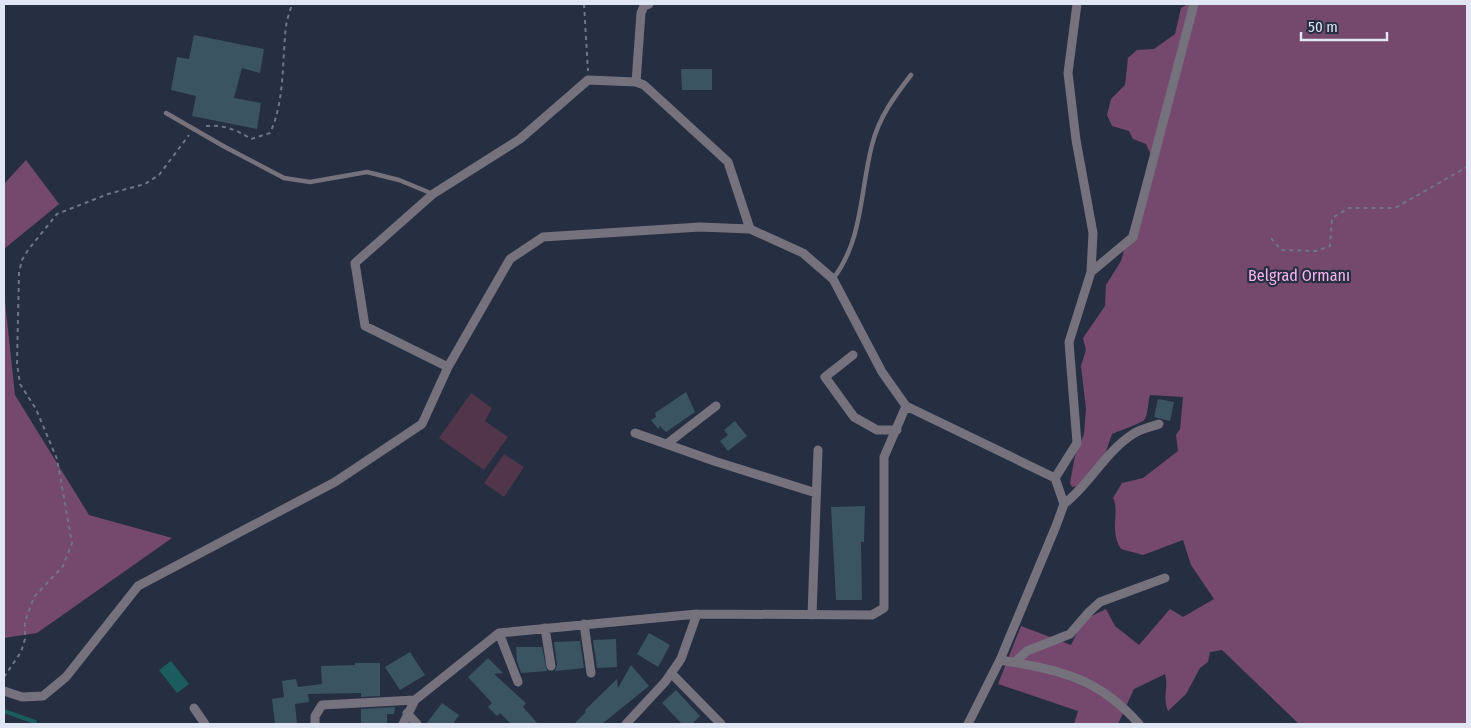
<svg xmlns="http://www.w3.org/2000/svg" width="1471" height="728" viewBox="0 0 1471 728" font-family="'Fira Sans Condensed',sans-serif">
  <style>
    .green { fill: #50354b }
    .forest { fill: #75496d }
    .water { fill: #1b5d5e }
    .lines { fill: none; stroke-linecap: round; stroke-linejoin: round }
    .stream { stroke: #1b5d5e; stroke-width: 4 }
    .building { fill: #3b5461 }
    .path { stroke: #6f7688; stroke-width: 2; stroke-dasharray: 4 4; stroke-linecap: butt }
    .service { stroke: #75727d; stroke-width: 4.5 }
    .minor { stroke: #75727d; stroke-width: 9 }
    .labels { text-anchor: middle; dominant-baseline: central; stroke-width: 4.5; stroke-linejoin: round; paint-order: stroke }
    .park-label { font-size: 16px; fill: #fcb5ee; stroke: #262e42 }
  </style>
  <rect width="100%" height="100%" fill="#262e42"/>
  <path class="green" d="M 471,393 L 492,408 L 485,421 L 508,437 L 484,470 L 439,438 Z
    M 504,454 L 524,467 L 504,497 L 484,483 Z"/>
  <path class="forest" d="M 1188,4 L 1467,4 L 1467,724 L 1299,724 L 1222,650 L 1210,652 L 1208,662 L 1200,668 L 1186,694 L 1168,711 C 1162,694 1169,691 1165,674 L 1134,689 L 1118,724 L 1074,724 L 1078,711 L 998,684 L 1021,626 L 1071,645 L 1083,620 L 1106,609 L 1115,626 L 1139,645 L 1170,609 L 1183,617 L 1214,599 L 1191,565 L 1183,540 L 1143,555 L 1121,549 C 1109,531 1120,511 1113,498 L 1122,483 L 1143,478 L 1178,451 L 1176,435 L 1180,429 L 1183,397 L 1150,395 C 1148,402 1148,413 1145,419 C 1143,423 1118,431 1112,434 L 1105,454 L 1077,486 L 1072,487 L 1070,483 L 1075,456 L 1084,434 L 1086,409 L 1081,366 L 1086,350 L 1083,338 L 1105,306 L 1106,285 L 1121,261 L 1151,155 L 1146,144 L 1133,139 L 1129,131 L 1112,126 L 1107,115 L 1111,99 L 1125,85 L 1128,58 L 1137,50 L 1154,49 L 1175,34 L 1181,8 Z
    M 26,160 L 59,204 L 4,249 L 4,184 Z
    M 4,292 L 15,395 L 89,515 L 172,538 L 37,633 L 4,638 Z"/>
  <path class="water" d="M 171,661 L 189,684 L 177,693 L 159,670 Z"/>
  <g class="lines">
    <path class="stream" d="M 4,711 L 35,722"/>
  </g>
  <path class="building" d="M 194,35 L 264,49 L 260,73 L 242,68 L 234,98 L 261,103 L 257,129 L 192,116 L 196,96 L 171,90 L 177,57 L 189,59 Z
    M 681,69 L 712,69 L 712,90 L 682,90 Z
    M 686,392 L 695,412 L 666,432 L 660,426 L 658,429 L 651,420 L 656,417 L 655,413 Z
    M 1158,399 L 1174,402 L 1170,421 L 1154,417 Z
    M 735,421 L 747,436 L 728,451 L 720,441 L 728,435 L 724,430 Z
    M 865,506 L 864,542 L 861,542 L 862,600 L 836,600 L 831,507 Z
    M 649,633 L 670,645 L 658,667 L 637,654 Z
    M 616,639 L 617,667 L 597,668 L 593,640 Z
    M 580,641 L 584,668 L 555,671 L 557,665 L 554,642 Z
    M 516,647 L 542,647 L 547,671 L 521,673 L 517,661 Z
    M 410,652 L 425,675 L 400,690 L 385,667 Z
    M 488,658 L 503,673 L 494,674 L 526,703 L 523,707 L 538,724 L 511,724 L 500,713 L 497,716 L 488,707 L 492,703 L 468,677 Z
    M 355,663 L 380,663 L 380,696 L 361,697 L 361,693 L 308,694 L 309,702 L 295,704 L 297,724 L 275,724 L 272,699 L 284,697 L 282,681 L 296,679 L 298,687 L 322,684 L 321,666 L 355,665 Z
    M 631,665 L 649,686 L 602,724 L 574,724 L 586,712 L 585,710 L 617,679 L 618,688 Z
    M 676,690 L 700,716 L 692,724 L 682,724 L 662,703 Z
    M 442,703 L 459,715 L 453,724 L 426,724 Z
    M 395,707 L 394,714 L 387,714 L 387,724 L 361,724 L 361,709 Z"/>
  <g class="lines">
    <path class="path" d="M 584,4 L 588,71
      M 206,126 C 222,124 237,130 251,139 L 270,133 C 285,101 282,61 286,26 C 287,19 290,11 292,4
      M 1271,238 L 1281,250 L 1316,251 L 1330,246 L 1332,218 L 1349,208 L 1395,208 L 1467,167
      M 4,677 L 21,652 L 25,639 L 25,622 L 34,597 L 63,566 L 72,543 L 57,459 L 36,409 L 20,384 L 17,364 L 19,272 L 22,260 L 28,250 L 57,214 L 108,194 L 145,184 L 159,175 L 189,135"/>
    <path class="service" d="M 166,113 L 225,147 L 284,178 L 310,182 L 367,172 L 399,180 L 433,194
      M 833,279 C 863,240 860,191 872,145 C 879,117 894,97 911,75"/>
    <path class="minor" d="M 636,82 L 641,13 L 644,6 L 649,4
      M 1091,272 L 1133,237 L 1194,4
      M 853,355 L 825,377 L 854,417 L 877,430 L 897,430
      M 448,367 L 365,326 L 355,263 L 433,194 L 520,139 L 588,80 L 636,82 L 644,85 L 728,162 L 750,229
      M 635,433 L 714,461 L 816,493
      M 668,443 L 716,406
      M 1055,478 L 1077,443 L 1069,342 L 1091,272 L 1093,233 L 1076,140 L 1068,73 L 1077,4
      M 1064,504 C 1090,484 1105,452 1133,434 C 1140,429 1151,427 1159,424
      M 697,614 L 872,615 L 884,608 L 884,457 L 906,406
      M 812,615 L 818,450
      M 584,624 L 591,673
      M 545,628 L 551,666
      M 499,633 L 518,682
      M 1000,660 C 1059,670 1098,677 1139,724
      M 1015,662 L 1027,651 L 1070,634 L 1089,612 L 1100,602 L 1165,578
      M 671,673 L 721,724
      M 4,691 L 22,697 L 43,696 L 66,677 L 138,586 L 335,482 L 422,424 L 448,367 L 510,259 L 543,237 L 700,227 L 750,229 L 803,253 L 833,279 L 882,372 L 906,406 L 1055,478 L 1064,504 L 1056,526 L 1000,660 L 968,724
      M 194,708 L 205,724
      M 407,713 L 417,724
      M 315,724 L 315,716 L 322,705 L 415,700
      M 403,724 L 415,700 L 499,633 L 697,614 L 681,659 L 665,682 L 626,724"/>
  </g>
  <g class="labels">
    <g class="park-label">
      <text x="1299" y="275">Belgrad Ormanı</text>
    </g>
  </g>
  <rect width="1471" height="728" fill="none" stroke="#e0e6f3" stroke-width="10"/>
  <path d="M1301 32v8h86v-8" fill="none" stroke="#e0e6f3" stroke-width="2.5"/>
  <text x="1308" y="32" font-size="15" fill="#e0e6f3" stroke="#262e42" stroke-width="4" paint-order="stroke">50 m</text>
</svg>
